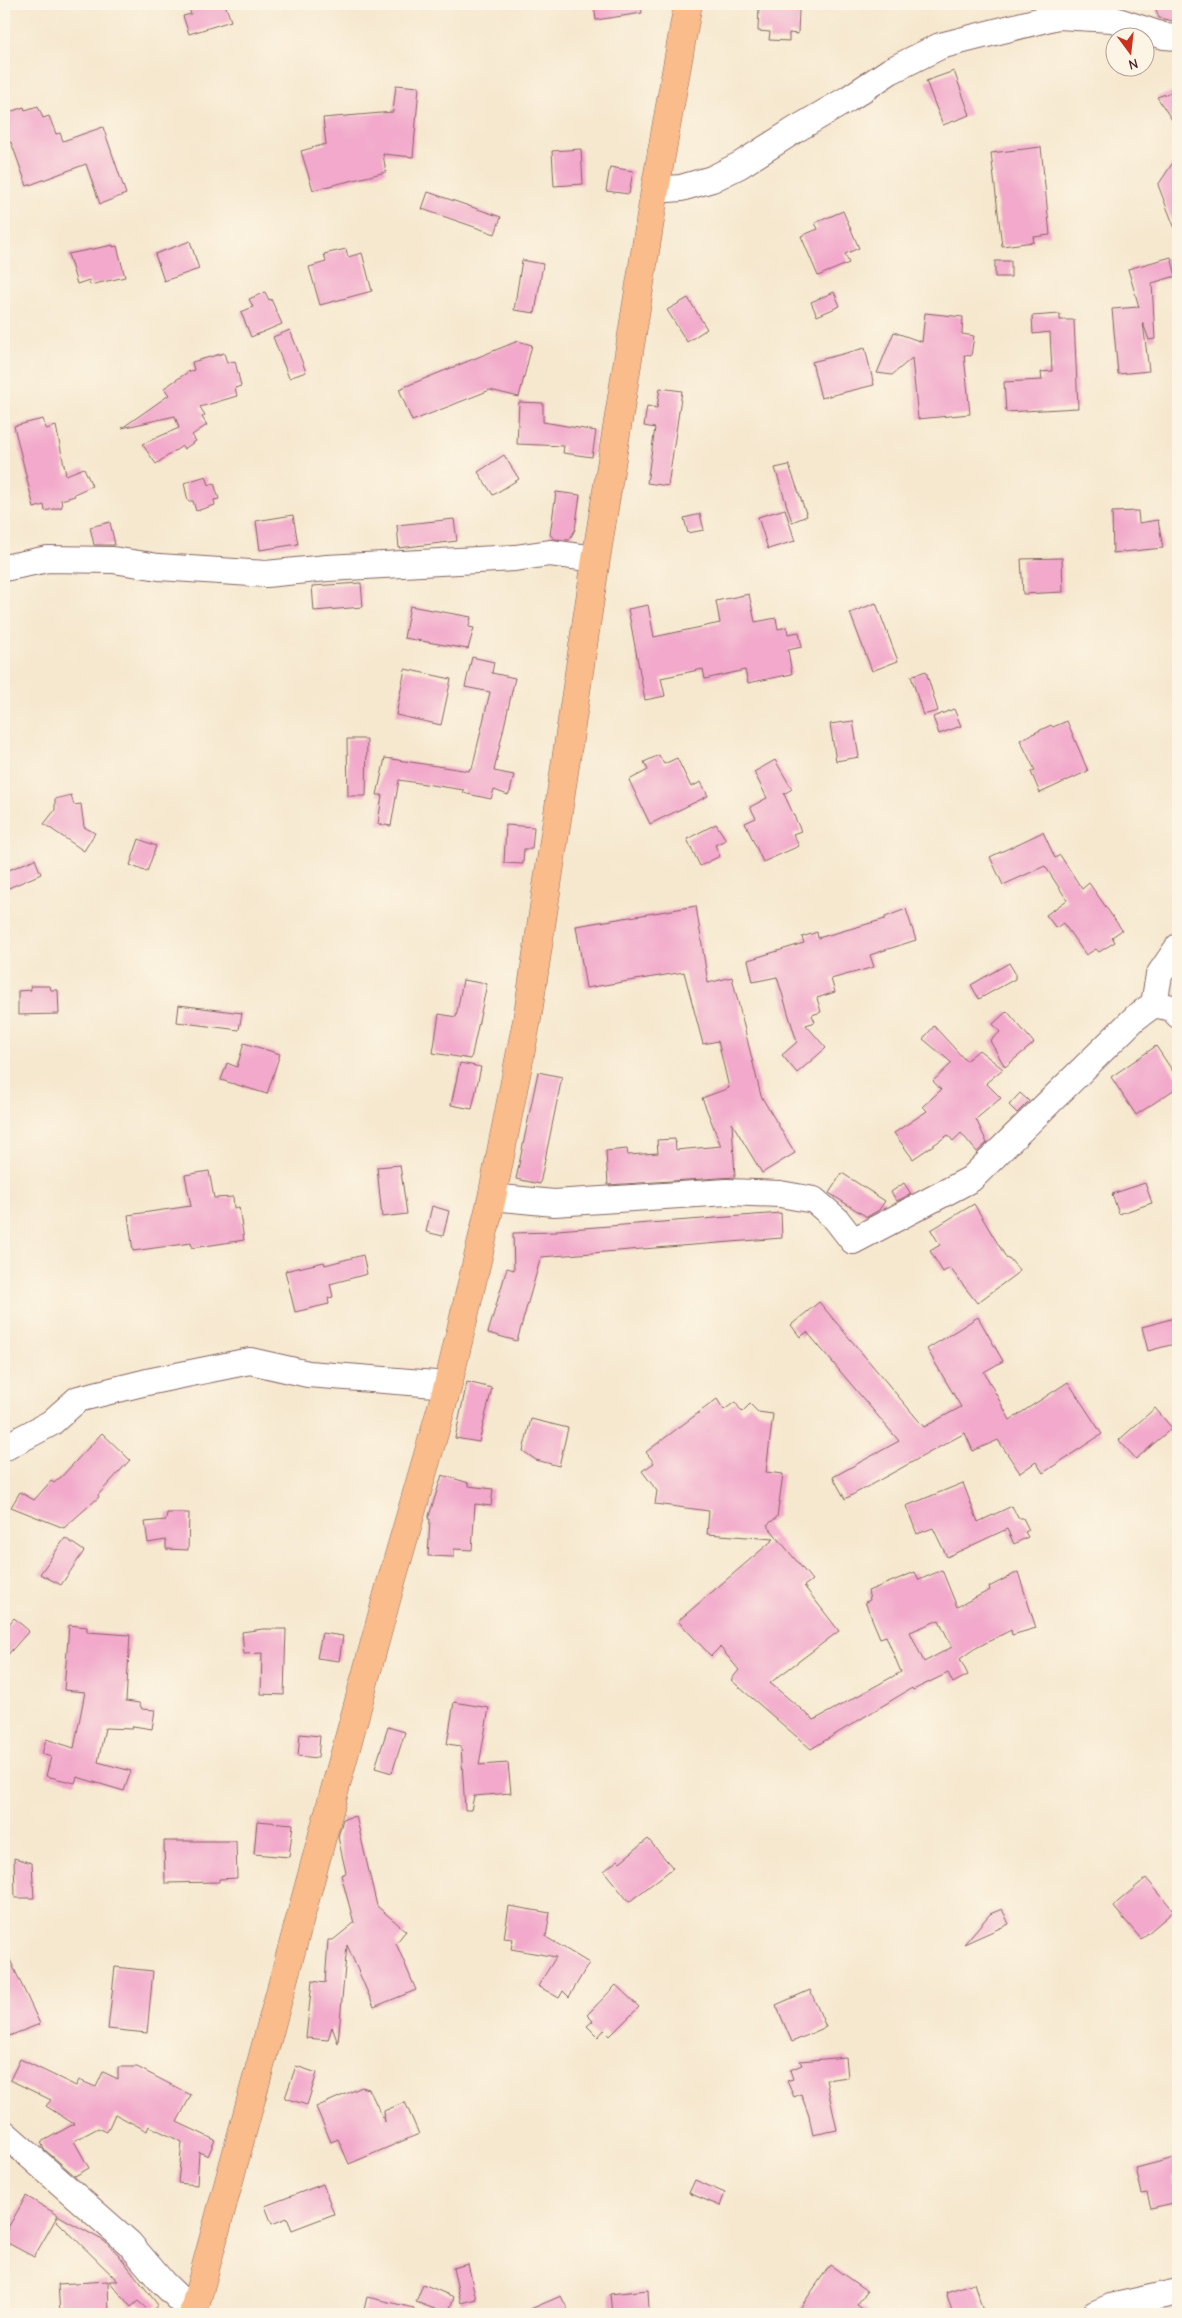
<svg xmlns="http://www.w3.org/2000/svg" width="1182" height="2318" viewBox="0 0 1182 2318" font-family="'Comic Neue',sans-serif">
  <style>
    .building { fill: #f2a9cb; fill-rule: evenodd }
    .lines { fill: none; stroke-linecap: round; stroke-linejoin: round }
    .minor-casing { stroke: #866564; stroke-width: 28 }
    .major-casing { stroke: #866564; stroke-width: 29 }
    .minor { stroke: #fff; stroke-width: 26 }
    .major { stroke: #f9bc8a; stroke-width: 28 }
  </style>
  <rect width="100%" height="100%" fill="#fcf5e5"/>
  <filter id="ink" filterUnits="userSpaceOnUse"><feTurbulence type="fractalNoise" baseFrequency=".02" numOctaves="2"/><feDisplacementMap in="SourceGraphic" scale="10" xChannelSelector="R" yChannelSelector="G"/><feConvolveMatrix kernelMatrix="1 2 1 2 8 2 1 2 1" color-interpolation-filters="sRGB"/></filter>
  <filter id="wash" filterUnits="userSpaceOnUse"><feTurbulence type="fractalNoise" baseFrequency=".0096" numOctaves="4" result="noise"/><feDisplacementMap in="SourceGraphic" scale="20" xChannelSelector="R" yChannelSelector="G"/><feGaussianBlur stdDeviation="1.12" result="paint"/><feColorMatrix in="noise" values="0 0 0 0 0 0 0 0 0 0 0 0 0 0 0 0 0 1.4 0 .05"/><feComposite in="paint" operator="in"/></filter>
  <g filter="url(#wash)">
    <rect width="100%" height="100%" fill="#f6e8cf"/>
    <g id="blocks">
      <path class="building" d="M 187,4 L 225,4 L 231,21 L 189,34 L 183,16 L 191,14 Z
        M 594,4 L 641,4 L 642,13 L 596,20 Z
        M 1154,4 L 1178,4 L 1178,22 L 1159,18 Z
        M 759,6 L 799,9 L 798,34 L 789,33 L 789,41 L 769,40 L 770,32 L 758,31 Z
        M 954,71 L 970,115 L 943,125 L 926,81 Z
        M 396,85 L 419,87 L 413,157 L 383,154 L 386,172 L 313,190 L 301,151 L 326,144 L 323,118 L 393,112 Z
        M 1178,90 L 1178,129 L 1157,97 Z
        M 38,106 L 43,118 L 49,116 L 56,134 L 60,133 L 63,141 L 103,127 L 126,194 L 100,204 L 86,164 L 27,186 L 11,142 L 8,143 L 4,131 L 4,114 L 24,107 L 25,110 Z
        M 1041,147 L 1050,235 L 1033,237 L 1034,242 L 1002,246 L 991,153 Z
        M 581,149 L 583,184 L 554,186 L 552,151 Z
        M 1178,155 L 1178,234 L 1177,234 L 1158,185 Z
        M 610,167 L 633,171 L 629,194 L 606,191 Z
        M 428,192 L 501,217 L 495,234 L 422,209 Z
        M 843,211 L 859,248 L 845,254 L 849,263 L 818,276 L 801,236 L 818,229 L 815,223 Z
        M 190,241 L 199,269 L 164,281 L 155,254 Z
        M 113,245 L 113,247 L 117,246 L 125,277 L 90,285 L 89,280 L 77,284 L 68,254 Z
        M 346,249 L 348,257 L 362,253 L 372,291 L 320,305 L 309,267 L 326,262 L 324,254 Z
        M 1171,257 L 1176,276 L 1152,283 L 1155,339 L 1149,340 L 1143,323 L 1149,371 L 1118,374 L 1112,309 L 1139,307 L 1128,269 Z
        M 522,260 L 543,264 L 535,313 L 514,310 Z
        M 995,261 L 1011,261 L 1011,277 L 995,277 Z
        M 265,292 L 269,300 L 271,299 L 282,324 L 251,337 L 241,312 L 253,307 L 249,299 Z
        M 834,292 L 840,306 L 817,316 L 811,302 Z
        M 688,298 L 707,329 L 687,342 L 667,310 Z
        M 925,313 L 963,317 L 962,334 L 974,336 L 971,356 L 964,355 L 970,414 L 918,419 L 912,358 L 892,375 L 877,373 L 894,332 L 922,342 Z
        M 1060,314 L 1060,320 L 1074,320 L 1078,408 L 1006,412 L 1004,382 L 1042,380 L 1041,372 L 1052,371 L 1050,332 L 1033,334 L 1032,316 Z
        M 290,330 L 306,372 L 289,378 L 273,337 Z
        M 518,341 L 532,345 L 519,397 L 490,390 L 412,421 L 399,389 Z
        M 865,348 L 874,385 L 821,398 L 812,362 Z
        M 224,353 L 227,363 L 235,361 L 241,386 L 235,388 L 237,396 L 200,407 L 205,415 L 202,417 L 207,425 L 192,435 L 196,441 L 184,449 L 182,446 L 156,464 L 142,444 L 179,428 L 175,416 L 122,428 L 169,395 L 164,388 L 188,372 L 194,370 L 192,362 Z
        M 660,388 L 682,391 L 668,486 L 647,483 L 655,428 L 644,426 L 647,406 L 657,408 Z
        M 519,402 L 543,403 L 543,422 L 596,431 L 592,457 L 563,453 L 564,446 L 517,444 Z
        M 43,419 L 46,429 L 56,426 L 66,475 L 84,468 L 92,486 L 74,494 L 75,496 L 61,500 L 62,507 L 45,511 L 44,505 L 34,508 L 14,426 Z
        M 504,455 L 519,479 L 493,495 L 478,472 Z
        M 789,465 L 807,516 L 792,522 L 775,468 Z
        M 206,476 L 209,485 L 214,483 L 219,499 L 214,500 L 215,505 L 196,511 L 193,501 L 188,501 L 184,483 Z
        M 556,492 L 580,495 L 575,530 L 569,540 L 555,539 L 550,535 Z
        M 785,509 L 795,541 L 768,549 L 758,517 Z
        M 1138,511 L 1139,523 L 1158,520 L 1163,548 L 1113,553 L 1112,512 Z
        M 700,514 L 704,530 L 688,533 L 684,518 Z
        M 293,515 L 298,544 L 260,550 L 256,521 Z
        M 454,519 L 457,541 L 399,548 L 397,525 Z
        M 110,522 L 115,545 L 94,545 L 90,527 Z
        M 1062,558 L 1063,592 L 1023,594 L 1021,559 Z
        M 361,583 L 363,607 L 314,611 L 312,586 Z
        M 749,594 L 755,622 L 776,618 L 778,629 L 787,627 L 788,634 L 799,632 L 802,647 L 788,650 L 792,674 L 748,683 L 745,670 L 705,679 L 703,669 L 661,678 L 665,696 L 645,700 L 628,609 L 648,605 L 654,637 L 720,623 L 716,601 Z
        M 876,603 L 898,661 L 872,671 L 850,613 Z
        M 410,606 L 471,617 L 469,627 L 474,628 L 468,649 L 404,638 Z
        M 472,657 L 494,662 L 492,673 L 515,678 L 494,771 L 514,775 L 510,792 L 508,795 L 494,790 L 491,799 L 463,793 L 464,790 L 399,780 L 391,826 L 378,824 L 382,795 L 377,795 L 385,758 L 469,771 L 470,768 L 472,769 L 490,692 L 465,687 Z
        M 405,669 L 451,679 L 441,725 L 396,715 Z
        M 926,671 L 938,711 L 923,715 L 911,676 Z
        M 954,709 L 961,726 L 939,734 L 933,717 Z
        M 853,721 L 859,757 L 836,761 L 830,724 Z
        M 1067,721 L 1088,771 L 1040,793 L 1031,772 L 1035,770 L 1020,740 L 1051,725 L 1053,727 Z
        M 347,739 L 367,739 L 366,796 L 348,796 Z
        M 659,755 L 664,764 L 677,758 L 691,787 L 701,782 L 708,796 L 650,824 L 629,780 L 648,770 L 644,762 Z
        M 775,760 L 792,789 L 784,794 L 801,831 L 793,834 L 799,846 L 763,862 L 745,823 L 756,818 L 750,807 L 767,798 L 754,772 Z
        M 71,795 L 74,805 L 81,804 L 84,827 L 95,833 L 84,851 L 44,824 L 55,810 L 55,799 Z
        M 716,824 L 726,840 L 715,845 L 720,856 L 700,866 L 687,839 Z
        M 506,825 L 534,827 L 532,849 L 524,849 L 523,864 L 504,863 Z
        M 1043,832 L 1055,858 L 1060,855 L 1082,889 L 1089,883 L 1122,930 L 1112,937 L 1115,942 L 1099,952 L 1096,949 L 1086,955 L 1063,923 L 1056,928 L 1046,915 L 1067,900 L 1045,866 L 1003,885 L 990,857 Z
        M 139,839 L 156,846 L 147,872 L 130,865 Z
        M 35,859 L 41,874 L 4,890 L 4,872 Z
        M 696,906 L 708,983 L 732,977 L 761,1096 L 795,1153 L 762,1173 L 732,1123 L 735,1177 L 608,1185 L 606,1151 L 627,1149 L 628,1155 L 658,1153 L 657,1140 L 675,1139 L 676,1150 L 721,1146 L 702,1098 L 729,1088 L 718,1041 L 703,1044 L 684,972 L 586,988 L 576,926 Z
        M 906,909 L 916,940 L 870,955 L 874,967 L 831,979 L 835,992 L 817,998 L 821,1012 L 812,1015 L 815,1022 L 806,1025 L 826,1048 L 797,1073 L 782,1055 L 797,1042 L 777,977 L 753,982 L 748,960 L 804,943 L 802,937 L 817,932 L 818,938 L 885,919 L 885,917 Z
        M 1009,963 L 1015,973 L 1015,979 L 979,999 L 971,985 Z
        M 463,980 L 487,984 L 471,1059 L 433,1053 L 439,1014 L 456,1017 Z
        M 30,986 L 50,986 L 51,990 L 58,990 L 59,1014 L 18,1015 L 18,991 L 31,990 Z
        M 179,1005 L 242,1013 L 239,1030 L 177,1022 Z
        M 1007,1011 L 1034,1043 L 1005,1067 L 990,1041 L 1000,1032 L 993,1024 Z
        M 934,1026 L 966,1061 L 979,1050 L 1003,1069 L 986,1083 L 1001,1098 L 976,1119 L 987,1143 L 977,1152 L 961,1133 L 953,1141 L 948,1135 L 913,1159 L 894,1133 L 927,1111 L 923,1106 L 941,1090 L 933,1081 L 952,1063 L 923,1039 Z
        M 244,1043 L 280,1054 L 267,1094 L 221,1080 L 227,1063 L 237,1067 Z
        M 1156,1046 L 1178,1079 L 1178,1087 L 1136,1115 L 1111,1077 Z
        M 460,1063 L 481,1067 L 472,1109 L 451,1105 Z
        M 538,1072 L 562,1077 L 540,1184 L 516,1179 Z
        M 1020,1093 L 1029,1101 L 1017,1113 L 1009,1105 Z
        M 400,1165 L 407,1214 L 382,1217 L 377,1167 Z
        M 209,1171 L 214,1198 L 233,1197 L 234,1208 L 239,1207 L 244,1240 L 192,1248 L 191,1243 L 133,1251 L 128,1215 L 191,1206 L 185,1175 Z
        M 842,1173 L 885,1201 L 879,1210 L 867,1217 L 829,1193 Z
        M 904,1183 L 911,1194 L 897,1201 L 891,1192 Z
        M 1145,1183 L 1152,1203 L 1119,1214 L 1112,1194 Z
        M 974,1204 L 1007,1259 L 1009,1258 L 1020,1271 L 977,1303 L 950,1268 L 943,1272 L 930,1251 L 940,1245 L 931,1230 Z
        M 432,1206 L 449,1211 L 443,1236 L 426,1232 Z
        M 781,1213 L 782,1238 L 541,1257 L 517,1341 L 488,1333 L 507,1268 L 514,1270 L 513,1233 L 557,1232 L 557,1230 Z
        M 363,1255 L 367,1274 L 330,1284 L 333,1297 L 328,1298 L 329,1304 L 295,1312 L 285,1271 L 324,1262 L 325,1265 Z
        M 819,1302 L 924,1427 L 961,1407 L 927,1349 L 978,1317 L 1003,1361 L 984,1372 L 1010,1420 L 1068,1382 L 1102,1434 L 1043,1473 L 1036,1462 L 1020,1473 L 998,1440 L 973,1451 L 965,1433 L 845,1499 L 833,1477 L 899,1441 L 807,1332 L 800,1337 L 791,1325 Z
        M 1178,1317 L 1178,1343 L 1148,1351 L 1142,1327 Z
        M 467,1382 L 492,1388 L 479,1442 L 455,1438 Z
        M 717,1399 L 724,1410 L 735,1402 L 742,1412 L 750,1404 L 758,1412 L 773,1414 L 766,1472 L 783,1474 L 777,1517 L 767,1525 L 812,1580 L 804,1586 L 839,1631 L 770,1683 L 814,1720 L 901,1672 L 886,1636 L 880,1638 L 865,1602 L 870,1600 L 868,1591 L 915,1572 L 919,1580 L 942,1570 L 957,1607 L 990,1590 L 989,1587 L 1018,1572 L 1036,1628 L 1012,1635 L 1011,1630 L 974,1649 L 960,1659 L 968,1675 L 953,1683 L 948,1673 L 913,1690 L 912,1688 L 811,1749 L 731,1680 L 739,1670 L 720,1647 L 711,1656 L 678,1621 L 774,1539 L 707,1534 L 709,1511 L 655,1504 L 657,1491 L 642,1471 L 654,1463 L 646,1452 ZM 939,1620 L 952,1647 L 924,1662 L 910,1632 Z
        M 1155,1408 L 1172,1428 L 1136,1459 L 1119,1440 Z
        M 531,1419 L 568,1428 L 559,1466 L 536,1460 L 523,1451 Z
        M 102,1433 L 130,1460 L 98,1495 L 99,1497 L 64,1528 L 11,1507 L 20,1492 L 34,1500 L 51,1481 L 54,1483 L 62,1476 Z
        M 442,1475 L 469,1483 L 469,1486 L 493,1489 L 491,1506 L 475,1504 L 472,1550 L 454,1549 L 454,1557 L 428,1556 L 430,1519 L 428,1519 Z
        M 963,1483 L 978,1522 L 1012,1506 L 1018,1518 L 1023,1518 L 1029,1530 L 1025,1532 L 1028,1537 L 1014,1544 L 1007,1529 L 947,1557 L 933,1528 L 917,1534 L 906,1506 Z
        M 167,1513 L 189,1513 L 188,1550 L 166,1549 L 166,1540 L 148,1543 L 145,1522 L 166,1520 Z
        M 65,1538 L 84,1551 L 61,1585 L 40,1574 Z
        M 14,1618 L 29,1631 L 4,1659 L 4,1630 Z
        M 69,1625 L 87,1627 L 87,1632 L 130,1635 L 126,1701 L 139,1703 L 142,1709 L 155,1710 L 152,1729 L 133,1726 L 132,1729 L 105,1728 L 98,1762 L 131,1771 L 124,1791 L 77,1777 L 75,1783 L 46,1776 L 51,1757 L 42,1754 L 46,1739 L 74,1748 L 85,1692 L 64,1690 Z
        M 263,1629 L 286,1629 L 284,1695 L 261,1694 L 262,1653 L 244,1654 L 242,1632 Z
        M 322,1633 L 343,1636 L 339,1661 L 317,1658 Z
        M 454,1702 L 489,1708 L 479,1765 L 508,1763 L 511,1793 L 474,1796 L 471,1810 L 465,1810 L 461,1746 L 447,1744 Z
        M 388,1727 L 405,1732 L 392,1773 L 375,1768 Z
        M 300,1734 L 320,1736 L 318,1758 L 298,1756 Z
        M 356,1816 L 377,1906 L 406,1931 L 396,1943 L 416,1990 L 374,2007 L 347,1945 L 338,2043 L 332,2027 L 328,2040 L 306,2038 L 312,1981 L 325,1983 L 328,1940 L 333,1940 L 354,1923 L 341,1875 L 346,1873 L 338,1837 L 343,1819 Z
        M 257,1821 L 293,1824 L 289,1857 L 254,1854 Z
        M 648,1839 L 673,1868 L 629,1902 L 604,1871 L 618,1860 L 620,1862 Z
        M 164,1841 L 236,1841 L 237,1878 L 219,1879 L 219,1882 L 165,1883 Z
        M 14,1858 L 32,1863 L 34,1898 L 15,1898 Z
        M 1146,1878 L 1174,1911 L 1141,1939 L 1113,1906 Z
        M 509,1906 L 550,1913 L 546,1937 L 589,1963 L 569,1997 L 563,1991 L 559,1998 L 538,1986 L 556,1957 L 511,1949 L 513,1939 L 504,1938 Z
        M 1002,1909 L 1009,1924 L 964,1944 L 990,1914 Z
        M 4,1947 L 40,2024 L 4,2038 Z
        M 115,1967 L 153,1971 L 147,2033 L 108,2029 Z
        M 616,1985 L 639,2007 L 610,2036 L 604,2030 L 598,2037 L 587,2026 L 593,2021 L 587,2015 Z
        M 810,1990 L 826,2027 L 792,2042 L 776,2005 Z
        M 846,2057 L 848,2077 L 826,2080 L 837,2130 L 813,2135 L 809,2116 L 801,2094 L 794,2097 L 787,2081 L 793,2079 L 790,2070 L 802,2065 L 800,2061 Z
        M 20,2059 L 76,2086 L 79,2080 L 96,2087 L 103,2072 L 118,2079 L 118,2067 L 137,2067 L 191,2095 L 177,2122 L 215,2140 L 208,2156 L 199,2152 L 197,2185 L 178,2183 L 182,2142 L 149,2126 L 147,2131 L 115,2114 L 107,2132 L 98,2128 L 74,2141 L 89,2168 L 75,2176 L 44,2149 L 41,2142 L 74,2124 L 46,2106 L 51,2100 L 10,2080 Z
        M 296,2066 L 317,2073 L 307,2105 L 285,2098 Z
        M 362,2087 L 369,2089 L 385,2122 L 384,2111 L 405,2102 L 419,2134 L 349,2164 L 338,2139 L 331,2142 L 316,2107 Z
        M 1178,2157 L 1178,2177 L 1172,2178 L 1178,2202 L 1151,2208 L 1147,2193 L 1142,2194 L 1136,2168 Z
        M 695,2180 L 725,2193 L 720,2206 L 689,2193 Z
        M 323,2184 L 334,2214 L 292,2230 L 287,2218 L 272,2224 L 265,2206 Z
        M 26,2196 L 58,2215 L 34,2257 L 4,2241 L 4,2235 Z
        M 59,2216 L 104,2241 L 118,2254 L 158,2305 L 150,2312 L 138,2301 L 131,2307 L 109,2281 L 118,2281 L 56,2220 Z
        M 468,2264 L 476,2299 L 461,2303 L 453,2268 Z
        M 830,2265 L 867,2291 L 857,2305 L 870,2314 L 796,2314 Z
        M 108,2281 L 109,2314 L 60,2314 L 58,2284 Z
        M 974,2283 L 984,2314 L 953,2314 L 946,2292 Z
        M 423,2284 L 454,2297 L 448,2314 L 416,2302 Z
        M 648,2290 L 649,2310 L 630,2312 L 630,2314 L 612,2314 L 610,2294 Z
        M 561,2296 L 570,2314 L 519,2314 Z
        M 367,2297 L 414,2308 L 413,2314 L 363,2314 Z"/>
    </g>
  </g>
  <g filter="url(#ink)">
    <use href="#blocks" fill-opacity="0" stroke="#866564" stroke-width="1"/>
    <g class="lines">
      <defs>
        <path id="minor" d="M 655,190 L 681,188 L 712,179 L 740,165 L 795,130 L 848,99 L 890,71 L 940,46 L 1058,16 L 1112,19 L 1164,36 L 1178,37
          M 4,568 L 48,559 L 113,560 L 159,567 L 266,574 L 327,568 L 515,558 L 550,553 L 596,559
          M 1154,1004 L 1159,975 L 1178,947
          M 492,1197 L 554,1203 L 727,1192 L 780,1194 L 814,1200 L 836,1219 L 853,1241 L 971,1179 L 1135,1018 L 1154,1004 L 1172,1008 L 1178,1015
          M 4,1448 L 51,1423 L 78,1399 L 147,1382 L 250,1361 L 308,1374 L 448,1385
          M 4,2133 L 129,2243 L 163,2283 L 195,2314
          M 1095,2314 L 1111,2307 L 1178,2292"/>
        <path id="major" d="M 193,2314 L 390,1586 L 448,1385 L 492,1197 L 527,1020 L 596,559 L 655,190 L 688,4"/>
      </defs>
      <use href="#minor" class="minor-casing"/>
      <use href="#major" class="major-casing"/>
      <use href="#minor" class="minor"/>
      <use href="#major" class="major"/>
    </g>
  </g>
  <rect width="1182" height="2318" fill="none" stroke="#fcf5e5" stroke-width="20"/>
  <g transform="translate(1130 52) rotate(165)"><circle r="24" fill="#fcf5e5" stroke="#b59f9b"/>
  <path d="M0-4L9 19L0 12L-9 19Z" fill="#c8321e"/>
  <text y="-8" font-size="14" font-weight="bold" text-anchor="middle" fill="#4a1f2b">N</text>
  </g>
</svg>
